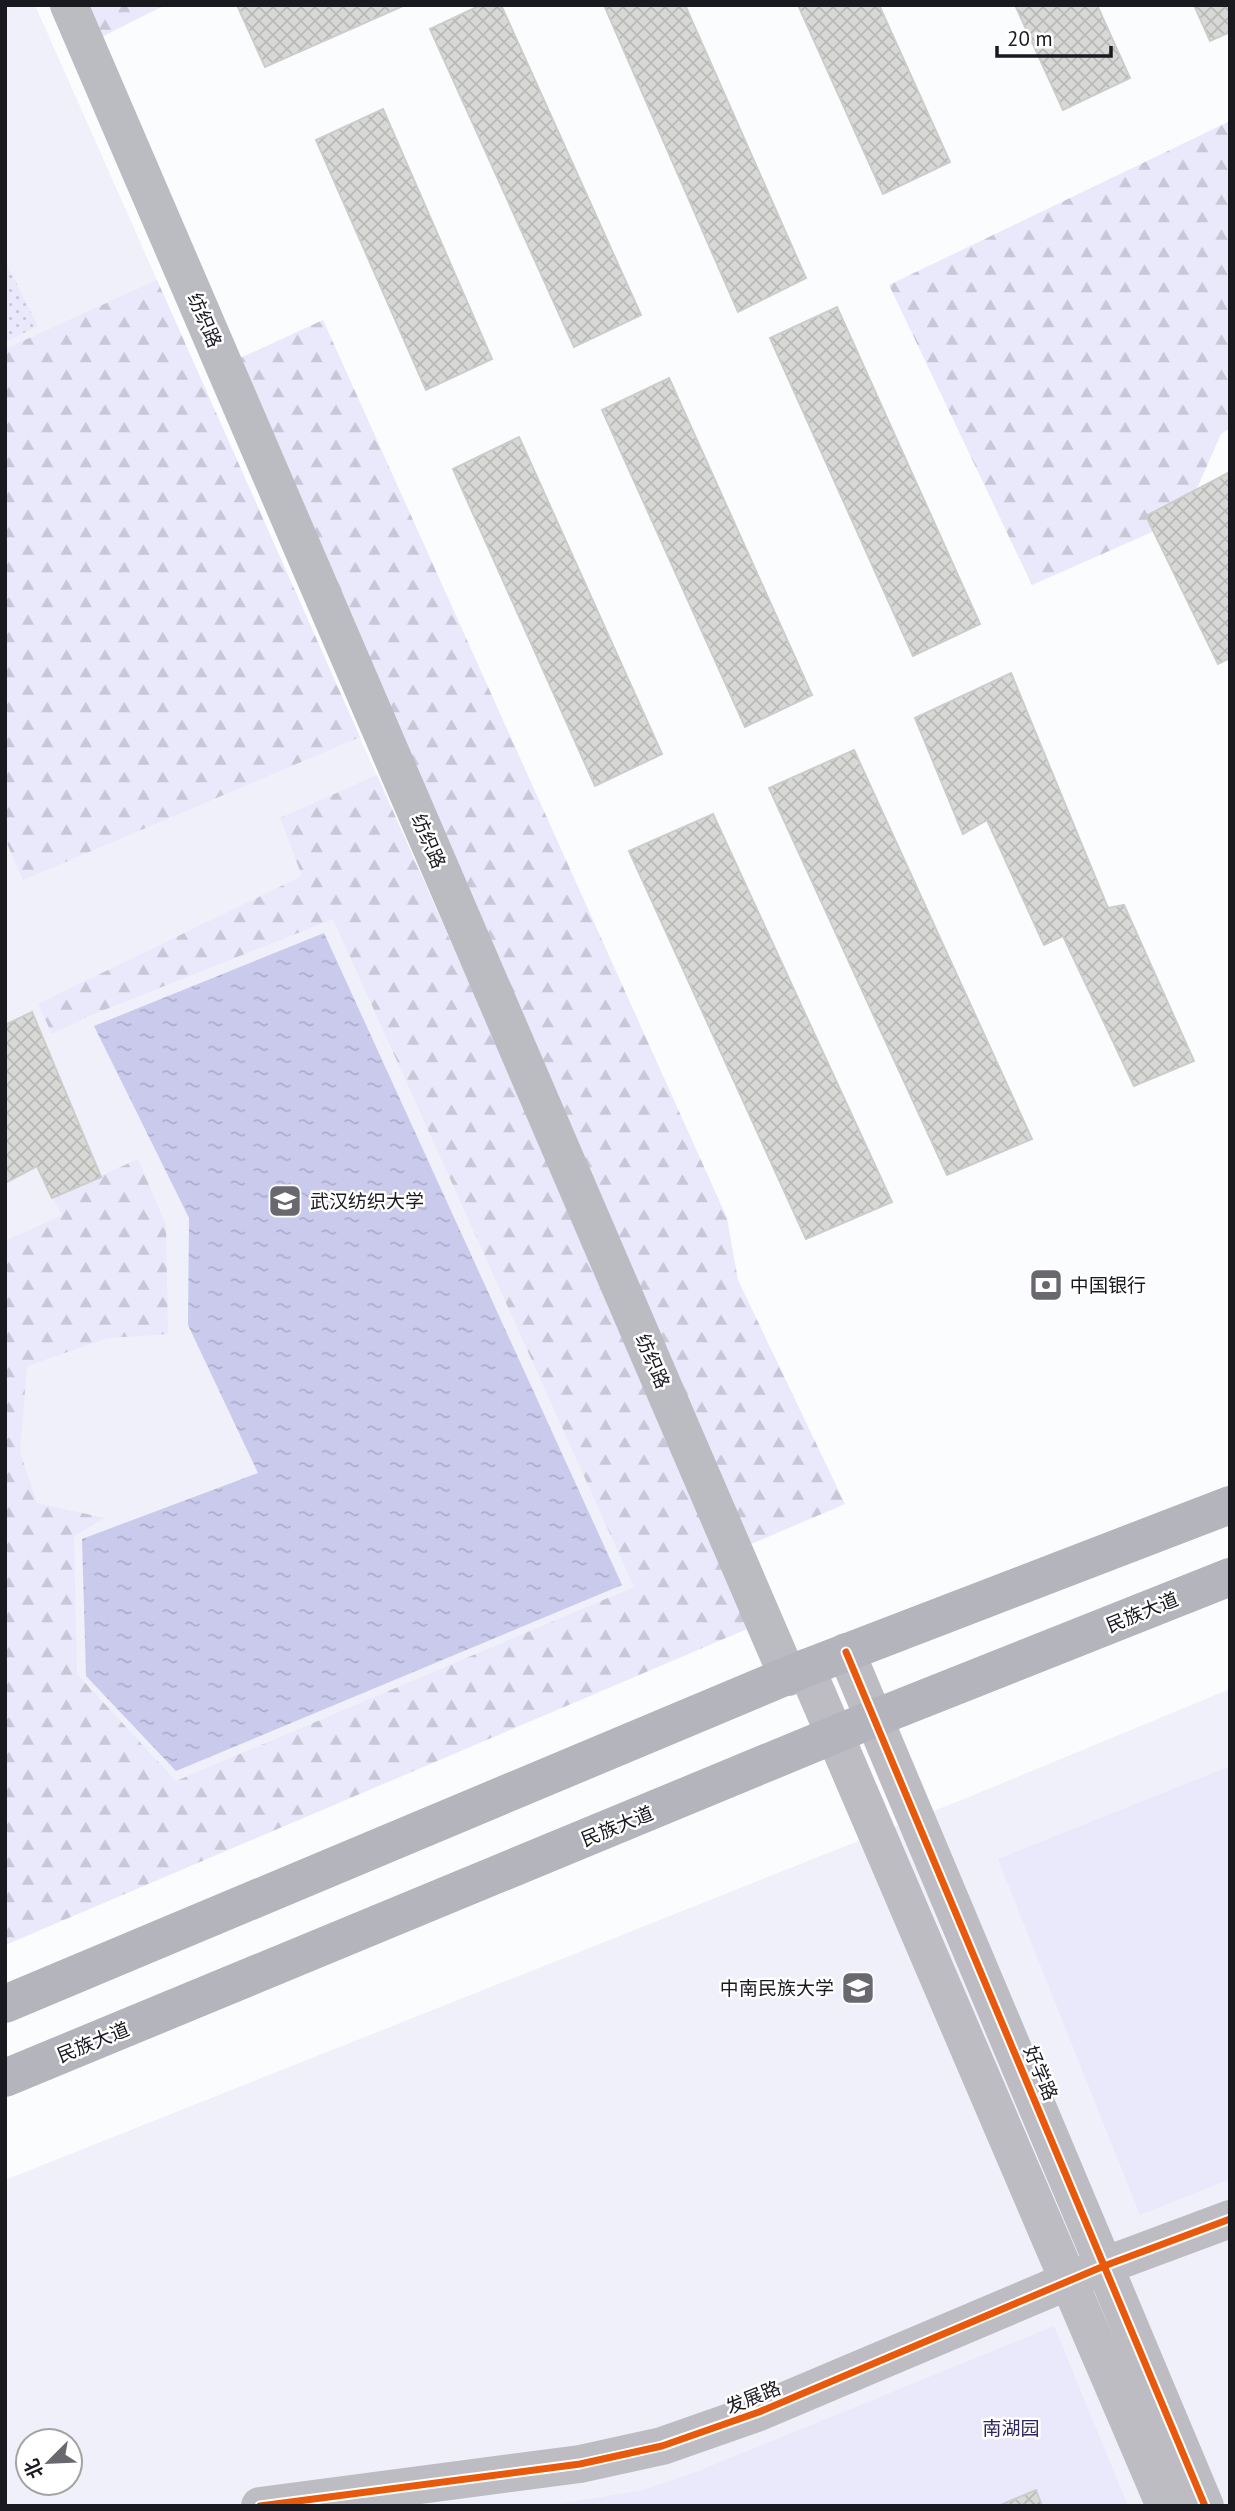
<svg xmlns="http://www.w3.org/2000/svg" width="1235" height="2511" viewBox="0 0 1235 2511" font-family="'PT Sans','Noto Sans SC',sans-serif">
  <style>
    .built { fill: #eff0f9; fill-rule: evenodd }
    .grass { fill: url(#grass-dots) }
    .forest { fill: url(#forest-firs) }
    .green { fill: #e9e9fb }
    .water { fill: url(#water-ripples) }
    .building { fill: url(#building-cross-hatch); stroke: #cccdca; stroke-width: 2 }
    .lines { fill: none; stroke-linecap: round; stroke-linejoin: round }
    .minor { stroke: #bcbcc2; stroke-width: 38 }
    .secondary { stroke: #bbbbc2; stroke-width: 38 }
    .primary { stroke: #b4b5bc; stroke-width: 38 }
    .cycleway-casing { stroke: #fff; stroke-width: 11 }
    .cycleway { stroke: #e8590c; stroke-width: 7 }
    .labels { text-anchor: middle; dominant-baseline: central; stroke-width: 5; stroke-linejoin: round; paint-order: stroke }
    .street-label { font-size: 19px; fill: #191920; stroke: #fff }
    .poi-label { font-size: 19px; fill: #191920; stroke: #fff; text-anchor: start }
    .park-label { font-size: 19px; fill: #2f2762; stroke: #fff }
  </style>
  <defs>
    <pattern id="grass-dots" width="8" height="8" patternUnits="userSpaceOnUse" patternTransform="scale(1.75)"><rect width="8" height="8" fill="#e9e9fb"/><path d="M2 2h.1M6 6h.1" fill="none" stroke="#c7c7d7" stroke-width="1.8" stroke-linecap="round"/></pattern>
    <pattern id="forest-firs" width="22" height="20" patternUnits="userSpaceOnUse" patternTransform="scale(1.75)"><rect width="22" height="20" fill="#e9e9fb"/><path d="M5 1l3.5 6h-7zM16 11l3.5 6h-7z" fill="#c7c7d7"/></pattern>
    <pattern id="water-ripples" width="26" height="14" patternUnits="userSpaceOnUse" patternTransform="scale(1.75)"><rect width="26" height="14" fill="#cacaed"/><path d="M2 4q2-2 4 0t4 0M15 11q2-2 4 0t4 0" fill="none" stroke="#adadcb"/></pattern>
    <pattern id="building-cross-hatch" width="8" height="8" patternUnits="userSpaceOnUse" patternTransform="scale(1.75)"><rect width="8" height="8" fill="#d8d9d6"/><path d="M0 0l8 8M0 8l8-8" fill="none" stroke="#b9bab7"/></pattern>
  </defs>
  <rect width="100%" height="100%" fill="#fbfcfe"/>
  <path class="built" d="M 5,5 L 35,5 L 754,1626 L 5,1945 Z
    M 1230,1689 L 1230,2506 L 5,2506 L 5,2180 L 969,1797 ZM 28,2441 L 70,2441 L 70,2483 L 28,2483 Z"/>
  <path class="grass" d="M 5,261 L 38,326 L 5,342 Z"/>
  <path class="forest" d="M 69,5 L 165,5 L 86,45 Z
    M 1230,121 L 1230,428 L 1221,434 L 1184,518 L 1032,585 L 889,285 Z
    M 157,280 L 360,737 L 23,880 L 5,839 L 5,349 Z
    M 323,320 L 727,1218 L 738,1280 L 845,1504 L 735,1551 L 225,365 Z
    M 377,775 L 754,1626 L 5,1945 L 5,1241 L 62,1215 L 52,1198 L 138,1159 L 166,1225 L 168,1334 L 108,1338 L 27,1366 L 20,1452 L 37,1503 L 105,1518 L 74,1536 L 77,1674 L 176,1781 L 634,1587 L 333,919 L 89,1016 L 52,1034 L 38,1004 L 302,876 L 280,818 Z"/>
  <path class="green" d="M 1230,1766 L 1230,2179 L 1140,2215 L 998,1859 Z
    M 1054,2326 L 1128,2506 L 546,2506 L 643,2490 L 696,2472 Z"/>
  <path class="water" d="M 324,933 L 622,1585 L 176,1771 L 86,1676 L 82,1539 L 258,1473 L 188,1325 L 189,1218 L 94,1026 Z"/>
  <path class="building" d="M 237,5 L 405,5 L 265,67 Z
    M 481,5 L 501,5 L 641,315 L 574,347 L 430,29 Z
    M 604,5 L 685,5 L 806,278 L 738,312 Z
    M 798,5 L 879,5 L 950,162 L 883,194 Z
    M 1015,5 L 1097,5 L 1130,78 L 1063,110 Z
    M 1194,5 L 1230,5 L 1230,32 L 1210,41 Z
    M 383,109 L 492,359 L 426,390 L 316,140 Z
    M 837,307 L 980,624 L 913,656 L 770,338 Z
    M 669,378 L 812,695 L 745,727 L 602,410 Z
    M 519,437 L 662,754 L 595,786 L 453,469 Z
    M 1230,472 L 1230,658 L 1218,664 L 1146,516 Z
    M 1011,673 L 1108,908 L 1124,905 L 1194,1061 L 1134,1086 L 1063,936 L 1044,945 L 987,820 L 963,834 L 915,718 Z
    M 854,750 L 1032,1139 L 947,1175 L 769,788 Z
    M 713,814 L 892,1202 L 806,1239 L 629,851 Z
    M 32,1012 L 101,1177 L 52,1198 L 37,1166 L 5,1183 L 5,1025 Z
    M 1036,2490 L 1042,2506 L 998,2506 Z"/>
  <g class="lines">
    <path class="minor" d="M 846,1652 L 1205,2506
      M 806,1668 L 1165,2506
      M 260,2506 L 580,2464 L 662,2446 L 759,2412 L 1104,2266 L 1230,2219"/>
    <path class="secondary" d="M 69,5 L 788,1677"/>
    <path class="primary" d="M 5,2004 L 806,1668 L 1230,1505
      M 5,2078 L 875,1718 L 1230,1577"/>
    <defs>
      <path id="cycleway" d="M 846,1652 L 1205,2506
        M 260,2506 L 580,2464 L 662,2446 L 759,2412 L 1104,2266 L 1230,2219"/>
    </defs>
    <use href="#cycleway" class="cycleway-casing"/>
    <use href="#cycleway" class="cycleway"/>
  </g>
  <defs>
    <symbol id="university-square" viewBox="-11 -11 22 22"><rect x="-9" y="-9" width="18" height="18" rx="4" fill="#68686e" stroke="#fff"/><path d="M0-5L7-2L0 1L-7-2ZM-4 1L0 2.5L4 1V4Q0 6-4 4Z" fill="#fff"/></symbol>
    <symbol id="bank-square" viewBox="-11 -11 22 22"><rect x="-9" y="-9" width="18" height="18" rx="4" fill="#68686e" stroke="#fff"/><path d="M-6-4H6V4H-6ZM0-2.3a2.3 2.3 0 1 0 0 4.6a2.3 2.3 0 1 0 0-4.6Z" fill="#fff"/></symbol>
  </defs>
  <g fill-rule="evenodd">
    <use href="#university-square" x="266" y="1182" width="38" height="38"/>
    <use href="#bank-square" x="1027" y="1266" width="38" height="38"/>
    <use href="#university-square" x="839" y="1969" width="38" height="38"/>
  </g>
  <g class="labels">
    <g class="street-label">
      <text transform="translate(205 320) rotate(67)">纺织路</text>
      <text transform="translate(429 841) rotate(67)">纺织路</text>
      <text transform="translate(653 1361) rotate(67)">纺织路</text>
      <text transform="translate(1142 1612) rotate(-22)">民族大道</text>
      <text transform="translate(617 1826) rotate(-22)">民族大道</text>
      <text transform="translate(93 2042) rotate(-22)">民族大道</text>
      <text transform="translate(1041 2073) rotate(67)">好学路</text>
      <text transform="translate(753 2397) rotate(-22)">发展路</text>
    </g>
    <g class="poi-label">
      <text x="310" y="1201">武汉纺织大学</text>
      <text x="1070" y="1285">中国银行</text>
      <text x="834" y="1988" text-anchor="end">中南民族大学</text>
    </g>
    <g class="park-label">
      <text x="1011" y="2428">南湖园</text>
    </g>
  </g>
  <rect width="1235" height="2511" fill="none" stroke="#191920" stroke-width="14"/>
  <g transform="translate(49 2462) rotate(246)"><circle r="33" fill="#ffffff" stroke="#a3a3a6" stroke-width="2"/>
  <path d="M0-5L12 26L0 18L-12 26Z" fill="#68686e"/>
  <text y="-10" font-size="19" font-weight="bold" text-anchor="middle" fill="#191920">北</text>
  </g>
  <path d="M997 46v10h114v-10" fill="none" stroke="#191920" stroke-width="3.5"/>
  <text x="1007" y="46" font-size="21" fill="#191920" stroke="#ffffff" stroke-width="5" paint-order="stroke">20 m</text>
</svg>
